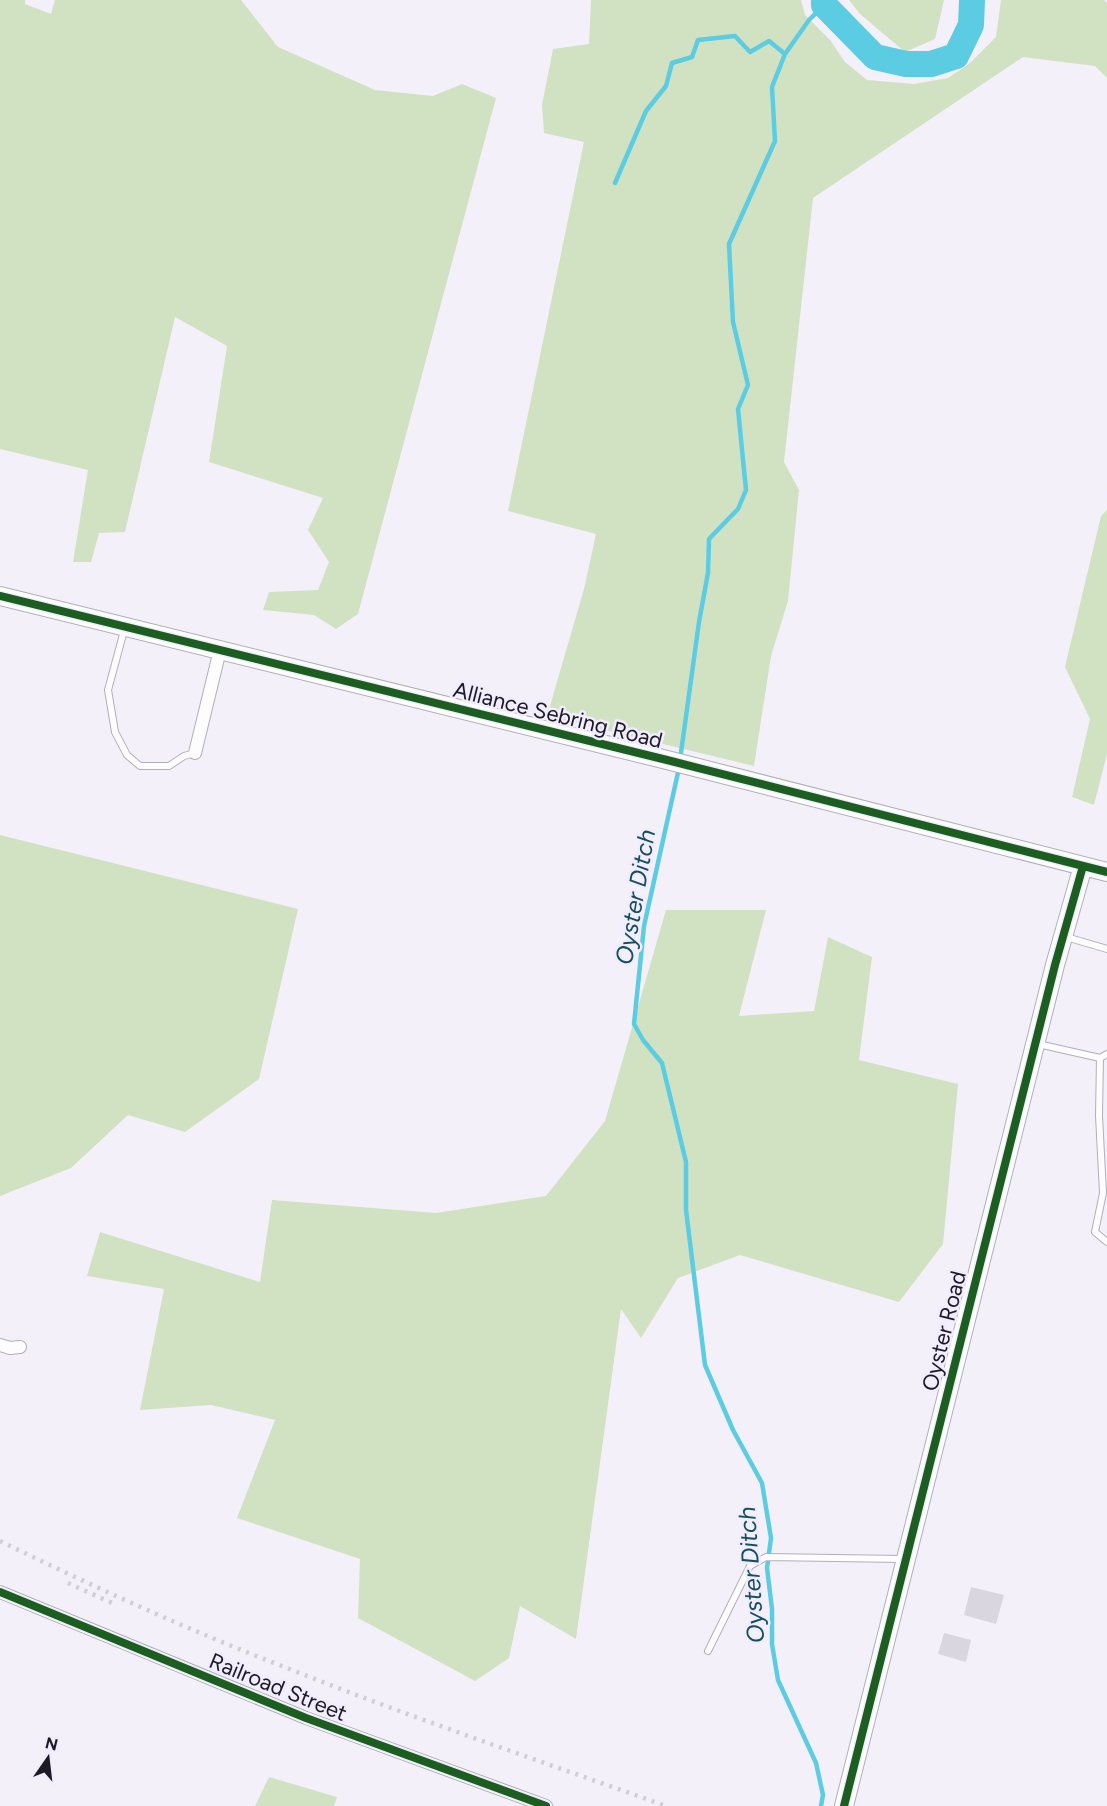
<svg xmlns="http://www.w3.org/2000/svg" width="1107" height="1806" viewBox="0 0 1107 1806" font-family="Figtree,sans-serif">
  <style>
    .green { fill: #d1e2c2 }
    .lines { fill: none; stroke-linecap: round; stroke-linejoin: round }
    .stream { stroke: #5ccce2; stroke-width: 4.5 }
    .river { stroke: #5ccce2; stroke-width: 26 }
    .building { fill: #d9d6e0 }
    .lane-casing { stroke: #b1afb8; stroke-width: 8 }
    .street-casing { stroke: #b1afb8; stroke-width: 14 }
    .secondary-casing { stroke: #b1afb8; stroke-width: 20 }
    .lane { stroke: #fdfdfe; stroke-width: 6 }
    .street { stroke: #fdfdfe; stroke-width: 12 }
    .secondary { stroke: #fdfdfe; stroke-width: 18 }
    .rail { stroke: #cfcfd1; stroke-width: 4.5; stroke-dasharray: 3 6; stroke-linecap: butt }
    .cycleway-casing { stroke: #f1ecfe; stroke-width: 11 }
    .cycleway { stroke: #1b5e20; stroke-width: 8 }
    .labels { text-anchor: middle; dominant-baseline: central; stroke-width: 5; stroke-linejoin: round; paint-order: stroke }
    .street-label { font-size: 22px; fill: #1d1a24; stroke: #f1ecfe }
    .water-label { font-size: 24px; font-style: italic; fill: #14505c; stroke: #f1ecfe }
  </style>
  <rect width="100%" height="100%" fill="#f3f0fa"/>
  <path class="green" d="M 0,0 L 25,0 L 25,4 L 51,14 L 55,0 L 241,0 L 278,47 L 375,90 L 433,96 L 462,84 L 496,98 L 358,614 L 336,629 L 314,615 L 263,610 L 269,592 L 318,590 L 329,562 L 308,530 L 323,498 L 209,462 L 227,346 L 175,317 L 125,532 L 99,533 L 91,562 L 73,562 L 88,470 L 0,449 Z
    M 591,0 L 801,0 L 805,15 L 830,40 L 845,62 L 867,80 L 914,84 L 948,78 L 970,63 L 996,37 L 1001,0 L 1104,0 L 1107,3 L 1107,78 L 1095,66 L 1023,57 L 813,198 L 784,462 L 799,490 L 788,601 L 771,656 L 754,766 L 547,716 L 584,589 L 596,534 L 508,511 L 584,142 L 544,133 L 542,105 L 553,49 L 589,44 Z
    M 849,0 L 944,0 L 935,39 L 905,52 L 860,14 Z
    M 1107,510 L 1107,754 L 1094,805 L 1072,797 L 1090,719 L 1065,667 L 1101,516 Z
    M 0,835 L 298,909 L 259,1079 L 185,1132 L 128,1115 L 71,1168 L 0,1196 Z
    M 666,910 L 766,910 L 739,1016 L 814,1011 L 828,937 L 872,957 L 859,1060 L 958,1084 L 943,1244 L 899,1302 L 740,1255 L 678,1278 L 641,1338 L 621,1309 L 576,1639 L 520,1606 L 509,1658 L 475,1681 L 358,1618 L 360,1559 L 237,1518 L 275,1420 L 211,1405 L 140,1410 L 164,1289 L 87,1276 L 100,1232 L 260,1282 L 272,1200 L 436,1213 L 546,1196 L 605,1121 Z
    M 269,1777 L 337,1797 L 334,1806 L 255,1806 Z"/>
  <g class="lines">
    <path class="stream" d="M 615,183 L 646,111 L 666,86 L 672,63 L 692,57 L 698,40 L 735,36 L 750,52 L 769,41 L 785,54
      M 680,760 L 699,622 L 708,573 L 709,539 L 738,509 L 746,490 L 738,409 L 748,385 L 733,322 L 729,244 L 775,141 L 772,87 L 785,54 L 809,20 L 824,5
      M 679,768 L 644,926 L 634,1024 L 643,1040 L 662,1063 L 686,1162 L 686,1210 L 705,1365 L 733,1430 L 762,1483 L 771,1538 L 767,1568 L 772,1609 L 772,1644 L 778,1680 L 816,1763 L 823,1795 L 821,1806"/>
    <path class="river" d="M 824,0 L 824,5 L 875,57 L 906,64 L 931,64 L 956,56 L 971,25 L 972,0"/>
  </g>
  <path class="building" d="M 971,1587 L 1004,1595 L 996,1624 L 964,1615 Z
    M 944,1633 L 971,1640 L 966,1662 L 938,1654 Z"/>
  <g class="lines">
    <defs>
      <path id="lane" d="M 125,627 L 108,690 L 115,732 L 127,755 L 140,766 L 169,766 L 184,756 L 195,753
        M 1066,937 L 1107,949
        M 1038,1044 L 1100,1058 L 1107,1054
        M 1100,1058 L 1099,1116 L 1103,1193 L 1095,1232 L 1107,1242
        M 708,1651 L 750,1566 L 766,1557 L 902,1559"/>
      <path id="street" d="M 195,753 L 220,650
        M 0,1345 L 10,1348 L 20,1347
        M 0,1592 L 306,1718 L 546,1806"/>
      <path id="secondary" d="M 0,596 L 667,760 L 1107,872
        M 844,1806 L 1055,965 L 1083,866"/>
    </defs>
    <use href="#lane" class="lane-casing"/>
    <use href="#street" class="street-casing"/>
    <use href="#secondary" class="secondary-casing"/>
    <use href="#lane" class="lane"/>
    <use href="#street" class="street"/>
    <use href="#secondary" class="secondary"/>
    <path class="rail" d="M 0,1541 C 92,1586 186,1629 282,1666 C 409,1717 538,1760 666,1806
      M 68,1583 L 112,1603"/>
    <defs>
      <path id="cycleway" d="M 0,596 L 667,760 L 1107,872
        M 0,1592 L 306,1718 L 546,1806
        M 844,1806 L 1055,965 L 1083,866"/>
    </defs>
    <use href="#cycleway" class="cycleway-casing"/>
    <use href="#cycleway" class="cycleway"/>
  </g>
  <g class="labels">
    <g class="street-label">
      <text transform="translate(558 715) rotate(14)">Alliance Sebring Road</text>
      <text transform="translate(944 1331) rotate(-76)">Oyster Road</text>
      <text transform="translate(278 1687) rotate(22)">Railroad Street</text>
    </g>
    <g class="water-label">
      <text transform="translate(635 897) rotate(-80)">Oyster Ditch</text>
      <text transform="translate(751 1575) rotate(-94)">Oyster Ditch</text>
    </g>
  </g>
  <g transform="translate(48 1758) rotate(14)" stroke="#f1ecfe" stroke-width="4.5" paint-order="stroke">
  <path d="M0-4.5L10 22L0 15L-10 22Z" fill="#1d1a24"/>
  <text y="-9" font-size="16" font-weight="bold" text-anchor="middle" fill="#1d1a24">N</text>
  </g>
</svg>
